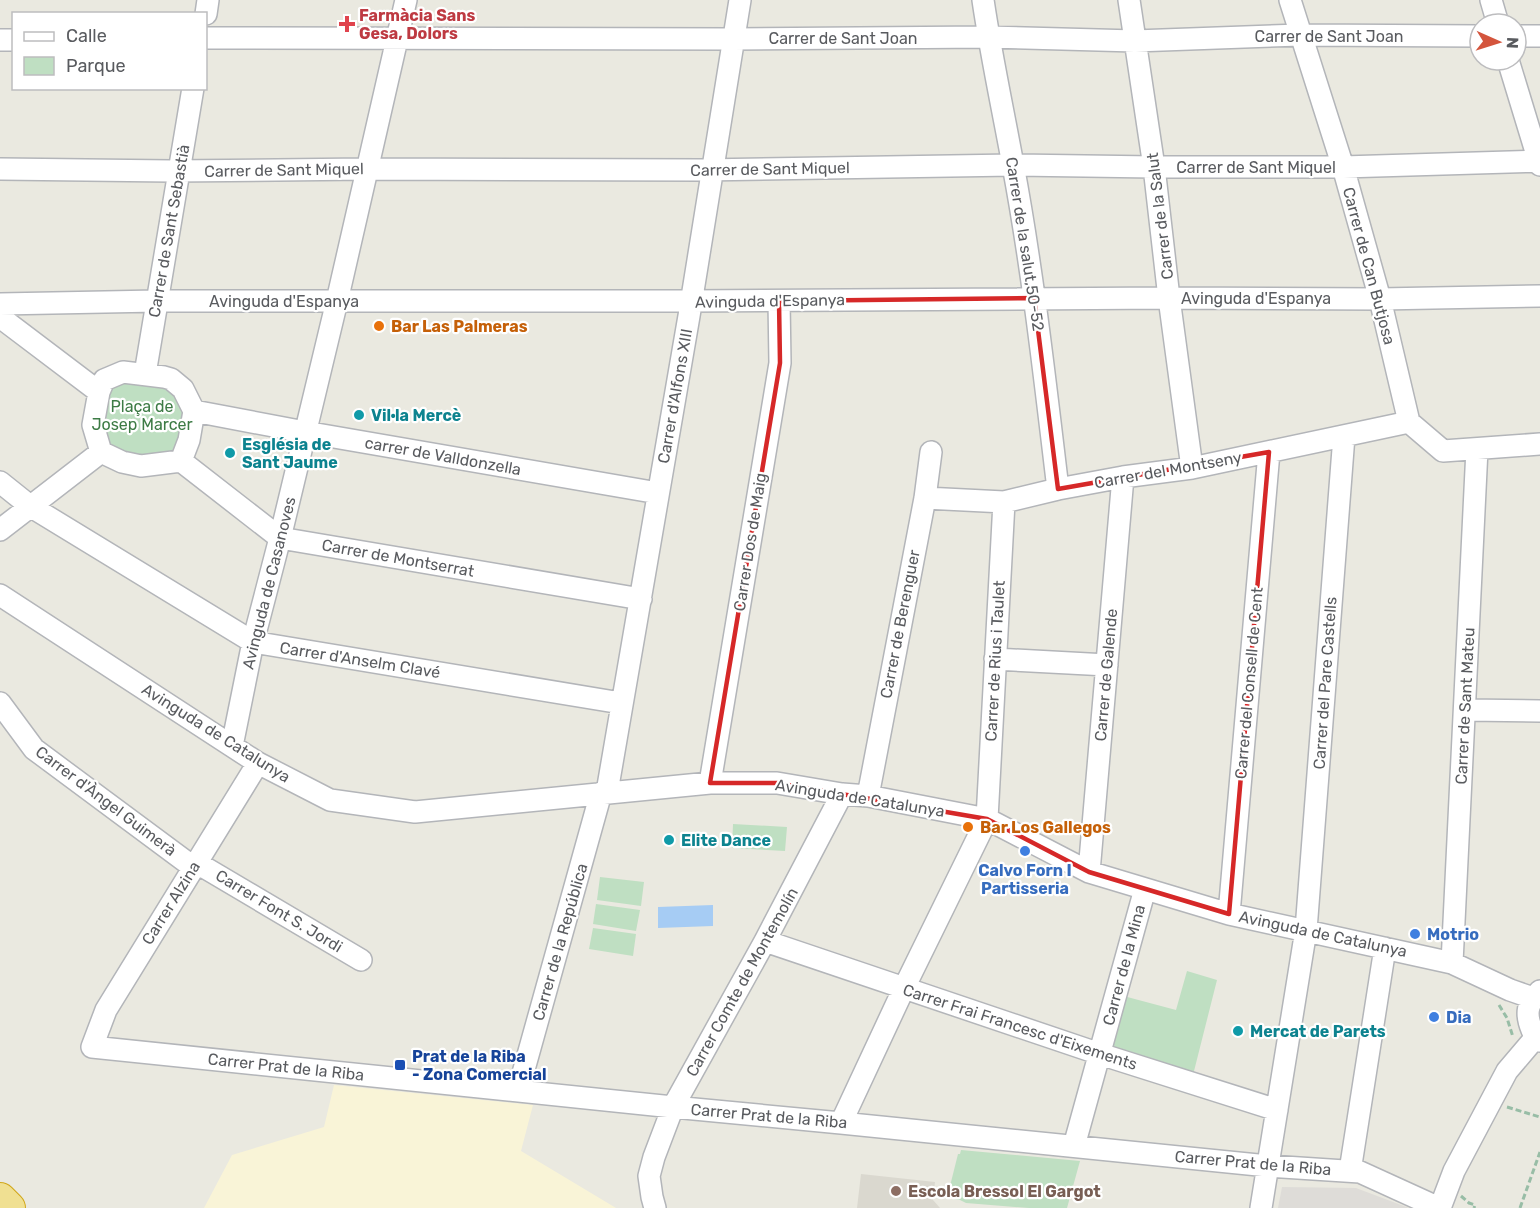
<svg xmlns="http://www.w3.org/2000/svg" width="1540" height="1208" viewBox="0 0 1540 1208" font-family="Rubik,sans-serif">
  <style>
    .commercial { fill: #f9f4d7 }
    .industrial { fill: #dedcd8 }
    .education { fill: #dad8cf }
    .green { fill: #bfdfc2 }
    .water { fill: #a6ccf4 }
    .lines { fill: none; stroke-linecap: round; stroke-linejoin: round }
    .minor-casing { stroke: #b3b5b9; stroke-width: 24 }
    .highway-casing { stroke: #d1a71a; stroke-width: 34 }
    .path { stroke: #98bda6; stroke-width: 3; stroke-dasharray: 6 3; stroke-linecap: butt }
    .minor { stroke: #fff; stroke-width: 21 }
    .highway { stroke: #f0e092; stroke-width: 32 }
    .marked { fill: none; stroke: #d62828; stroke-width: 4.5; stroke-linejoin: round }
    .health-dot { fill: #e0444e; stroke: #fff; stroke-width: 2 }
    .food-dot { fill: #e8710a; stroke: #fff; stroke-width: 2 }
    .culture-dot { fill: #0f9aa8; stroke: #fff; stroke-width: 2 }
    .shop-dot { fill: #3f7fe0; stroke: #fff; stroke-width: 2 }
    .transit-dot { fill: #1a4fb4; stroke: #fff; stroke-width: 2 }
    .education-dot { fill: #8d6e63; stroke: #fff; stroke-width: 2 }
    .labels { text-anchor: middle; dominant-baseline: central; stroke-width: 4.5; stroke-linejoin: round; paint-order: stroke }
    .health-label { font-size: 16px; font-weight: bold; fill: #be3a42; stroke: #fff; text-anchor: start }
    .street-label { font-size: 16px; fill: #595b5f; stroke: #fff }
    .food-label { font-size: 16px; font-weight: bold; fill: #c56008; stroke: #fff; text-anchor: start }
    .park-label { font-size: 16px; fill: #3d7b45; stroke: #fff }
    .culture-label { font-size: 16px; font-weight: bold; fill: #0d838f; stroke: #fff; text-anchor: start }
    .shop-label { font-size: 16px; font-weight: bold; fill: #366cbe; stroke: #fff; text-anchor: start }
    .transit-label { font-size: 16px; font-weight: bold; fill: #164399; stroke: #fff; text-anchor: start }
    .education-label { font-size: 16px; font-weight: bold; fill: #785e54; stroke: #fff; text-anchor: start }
  </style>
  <rect width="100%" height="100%" fill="#eae9e0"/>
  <path class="commercial" d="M 334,1085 L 533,1105 L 521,1151 L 616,1208 L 204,1208 L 232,1155 L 324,1127 Z"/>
  <path class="industrial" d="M 1282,1187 L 1356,1188 L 1409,1208 L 1278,1208 Z"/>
  <path class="education" d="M 861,1174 L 935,1182 L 933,1200 L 940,1208 L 857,1208 Z"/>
  <path class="green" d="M 164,377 L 194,411 L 181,461 L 101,452 L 104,380 Z
    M 733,824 L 787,827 L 785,851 L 732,848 Z
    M 600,877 L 644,882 L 641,906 L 597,900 Z
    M 596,904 L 640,910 L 636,931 L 593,924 Z
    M 593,928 L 636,934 L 633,956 L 589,949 Z
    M 1187,971 L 1217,980 L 1191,1083 L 1100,1054 L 1116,994 L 1176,1010 Z
    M 961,1150 L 1080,1161 L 1067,1208 L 1029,1208 L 966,1203 L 960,1200 L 953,1199 L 949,1190 L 958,1154 L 960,1154 Z"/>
  <path class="water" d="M 713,905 L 713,926 L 658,928 L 658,907 Z"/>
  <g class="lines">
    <defs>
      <path id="minor" d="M 983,0 C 991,55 1003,110 1013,165 C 1033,272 1045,381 1058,489
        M 1129,0 L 1154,167 L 1169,298 L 1192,468
        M 1290,0 L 1343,167 L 1380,299 L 1409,422 L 1443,451 L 1540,444
        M 1491,0 L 1498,24
        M 206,14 L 208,0
        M 1516,36 L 1540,36
        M 206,38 L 733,39 L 988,37 L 1135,41 L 1300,35 L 1480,36
        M 0,40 L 14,40
        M 1508,60 L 1540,165
        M 0,169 L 172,171 L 366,169 L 703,170 L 1013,165 L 1154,167 L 1343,167 L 1540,161
        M 0,304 L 157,301 L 691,301 L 1169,298 L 1380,299 L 1540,296
        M 0,317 L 99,392
        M 123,372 L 164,377 L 171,379 L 183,389 L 194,411 L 189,440 L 181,461 L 141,466 L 122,462 L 101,452 L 93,425 L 99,392 L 104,380 Z
        M 145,374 L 193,88
        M 194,411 L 305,432 L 658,493
        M 181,461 L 280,538 L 641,599
        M 0,482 L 30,506 L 253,642 L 621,703
        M 925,498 L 1004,502 L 1058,489 L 1123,477 L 1192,468 L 1409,422
        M 0,530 L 101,452
        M 0,595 L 258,763 L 330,800 L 415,812 L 710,783 L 777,783 L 842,794 L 868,796 L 987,819 L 1089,872 L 1229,914 L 1452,963 L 1510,990 L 1533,998
        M 995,659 L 1107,665
        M 0,703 L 34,749 L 193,867
        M 1466,710 L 1540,711
        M 232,746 L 253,642 L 280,538 L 337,301 L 406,0
        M 258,763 L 106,1010 L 92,1047 L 673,1107 L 841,1123 L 1268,1166 L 1360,1172 L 1439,1208
        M 710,783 L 780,363 L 779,301
        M 607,792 L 689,316 L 740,0
        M 868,796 L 925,498 L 931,452
        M 197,863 L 361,960
        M 1089,872 L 1123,477
        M 1229,914 L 1269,452
        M 765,941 L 1100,1054 L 1277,1110
        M 1452,963 L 1477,449
        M 1540,991 C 1527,1004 1525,1013 1532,1030 C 1534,1035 1535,1038 1540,1041
        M 518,1091 L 601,793
        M 841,1123 L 904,988 L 987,819 L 1004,502
        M 1074,1146 L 1145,889
        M 1350,1171 L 1385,948
        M 655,1208 L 652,1197 L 649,1176 L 654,1157 L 673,1107 L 765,941 L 842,794
        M 1261,1208 L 1306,930 L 1344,436
        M 1440,1208 L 1454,1171 L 1507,1071 L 1535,1038"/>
      <path id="highway" d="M 0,1199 L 9,1208"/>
    </defs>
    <use href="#minor" class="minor-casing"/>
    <use href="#highway" class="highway-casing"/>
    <path class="path" d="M 1499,1005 L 1507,1018 L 1513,1037
      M 1507,1107 L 1540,1117
      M 1461,1196 L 1469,1203 L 1475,1205 L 1474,1208
      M 1520,1208 L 1540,1152"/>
    <use href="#minor" class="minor"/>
    <use href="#highway" class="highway"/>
  </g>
  <path class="marked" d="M 1034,298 L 1058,489 L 1269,452 L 1229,914 L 1089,872 L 987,819 L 777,783 L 710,783 L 780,363 L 779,301 Z"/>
  <path class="health-dot" d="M344 15h6v6h6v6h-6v6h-6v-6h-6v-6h6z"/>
  <g class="food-dot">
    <circle cx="379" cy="326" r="6"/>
    <circle cx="968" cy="827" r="6"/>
  </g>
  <g class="culture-dot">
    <circle cx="359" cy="415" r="6"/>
    <circle cx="230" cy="453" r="6"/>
    <circle cx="669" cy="840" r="6"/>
    <circle cx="1238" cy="1031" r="6"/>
  </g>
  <g class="shop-dot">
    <circle cx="1025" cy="851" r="6"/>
    <circle cx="1415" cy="934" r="6"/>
    <circle cx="1434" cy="1017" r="6"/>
  </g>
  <rect class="transit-dot" x="394" y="1059" width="12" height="12" rx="3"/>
  <circle class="education-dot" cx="896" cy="1191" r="6"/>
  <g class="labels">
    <g class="health-label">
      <text x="359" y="15">Farmàcia Sans<tspan x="359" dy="18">Gesa, Dolors</tspan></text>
    </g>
    <g class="street-label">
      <text x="1329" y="36">Carrer de Sant Joan</text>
      <text x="843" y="38">Carrer de Sant Joan</text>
      <text x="1256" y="167">Carrer de Sant Miquel</text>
      <text transform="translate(770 169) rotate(-1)">Carrer de Sant Miquel</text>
      <text transform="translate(284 170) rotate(-1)">Carrer de Sant Miquel</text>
      <text transform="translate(1160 216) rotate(-97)">Carrer de la Salut</text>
      <text transform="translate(169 231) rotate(-80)">Carrer de Sant Sebastià</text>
      <text transform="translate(1025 244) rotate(81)">Carrer de la salut,50-52</text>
      <text transform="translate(1369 266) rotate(75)">Carrer de Can Butjosa</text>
      <text x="1256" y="298">Avinguda d'Espanya</text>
      <text x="284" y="301">Avinguda d'Espanya</text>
      <text transform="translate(770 301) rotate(-1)">Avinguda d'Espanya</text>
      <text transform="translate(675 396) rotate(-80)">Carrer d'Alfons XIII</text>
      <text transform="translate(443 456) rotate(10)">carrer de Valldonzella</text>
      <text transform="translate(1168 470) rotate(-10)">Carrer del Montseny</text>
      <text transform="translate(750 542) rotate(-81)">Carrer Dos de Maig</text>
      <text transform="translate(398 558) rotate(10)">Carrer de Montserrat</text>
      <text transform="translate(269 583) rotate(-76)">Avinguda de Casanoves</text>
      <text transform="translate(900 624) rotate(-79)">Carrer de Berenguer</text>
      <text transform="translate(360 660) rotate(9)">Carrer d'Anselm Clavé</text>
      <text transform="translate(995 661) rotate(-87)">Carrer de Rius i Taulet</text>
      <text transform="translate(1106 675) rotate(-85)">Carrer de Galende</text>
      <text transform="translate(1249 683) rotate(-85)">Carrer del Consell de Cent</text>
      <text transform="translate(1325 683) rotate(-86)">Carrer del Pare Castells</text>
      <text transform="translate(1465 706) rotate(-87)">Carrer de Sant Mateu</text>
      <text transform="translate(216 733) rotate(32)">Avinguda de Catalunya</text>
      <text transform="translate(860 798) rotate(9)">Avinguda de Catalunya</text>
      <text transform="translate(106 801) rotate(37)">Carrer d'Àngel Guimerà</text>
      <text transform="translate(171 903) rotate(-58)">Carrer Alzina</text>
      <text transform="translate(279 911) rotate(31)">Carrer Font S. Jordi</text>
      <text transform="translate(1323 934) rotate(12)">Avinguda de Catalunya</text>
      <text transform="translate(560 942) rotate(-74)">Carrer de la República</text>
      <text transform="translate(1124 965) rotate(-75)">Carrer de la Mina</text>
      <text transform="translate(742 982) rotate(-61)">Carrer Comte de Montemolín</text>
      <text transform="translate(1020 1027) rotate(18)">Carrer Frai Francesc d'Eixements</text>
      <text transform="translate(286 1067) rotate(6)">Carrer Prat de la Riba</text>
      <text transform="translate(769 1116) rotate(5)">Carrer Prat de la Riba</text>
      <text transform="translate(1253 1163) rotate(5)">Carrer Prat de la Riba</text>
    </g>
    <g class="food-label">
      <text x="391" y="326">Bar Las Palmeras</text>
      <text x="980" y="827">Bar Los Gallegos</text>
    </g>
    <g class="park-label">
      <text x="142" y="406">Plaça de<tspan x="142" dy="18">Josep Marcer</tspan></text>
    </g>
    <g class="culture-label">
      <text x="371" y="415">Vil·la Mercè</text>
      <text x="242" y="444">Església de<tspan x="242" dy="18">Sant Jaume</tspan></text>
      <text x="681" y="840">Elite Dance</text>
      <text x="1250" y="1031">Mercat de Parets</text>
    </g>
    <g class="shop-label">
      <text x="1025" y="870" text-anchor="middle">Calvo Forn I<tspan x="1025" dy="18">Partisseria</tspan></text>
      <text x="1427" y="934">Motrio</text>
      <text x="1446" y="1017">Dia</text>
    </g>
    <g class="transit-label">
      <text x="412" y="1056">Prat de la Riba<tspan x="412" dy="18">- Zona Comercial</tspan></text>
    </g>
    <g class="education-label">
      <text x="908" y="1191">Escola Bressol El Gargot</text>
    </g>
  </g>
  <rect x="12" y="12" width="195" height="78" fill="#ffffff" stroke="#bdbdbf" stroke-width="1.5"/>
  <rect x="24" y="32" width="30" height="9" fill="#ffffff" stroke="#bdbdbf" stroke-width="1.5"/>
  <text x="66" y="42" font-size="18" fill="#595b5f">Calle</text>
  <rect x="24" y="57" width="30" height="18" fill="#bfdfc2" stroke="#bdbdbf" stroke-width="1.5"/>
  <text x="66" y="72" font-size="18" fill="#595b5f">Parque</text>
  <g transform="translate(1498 42) rotate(93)"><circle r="28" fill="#ffffff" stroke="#bdbdbf" stroke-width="1.5"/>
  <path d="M0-4.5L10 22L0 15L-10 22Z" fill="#d4553d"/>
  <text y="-9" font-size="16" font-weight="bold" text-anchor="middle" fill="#595b5f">N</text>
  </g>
</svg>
